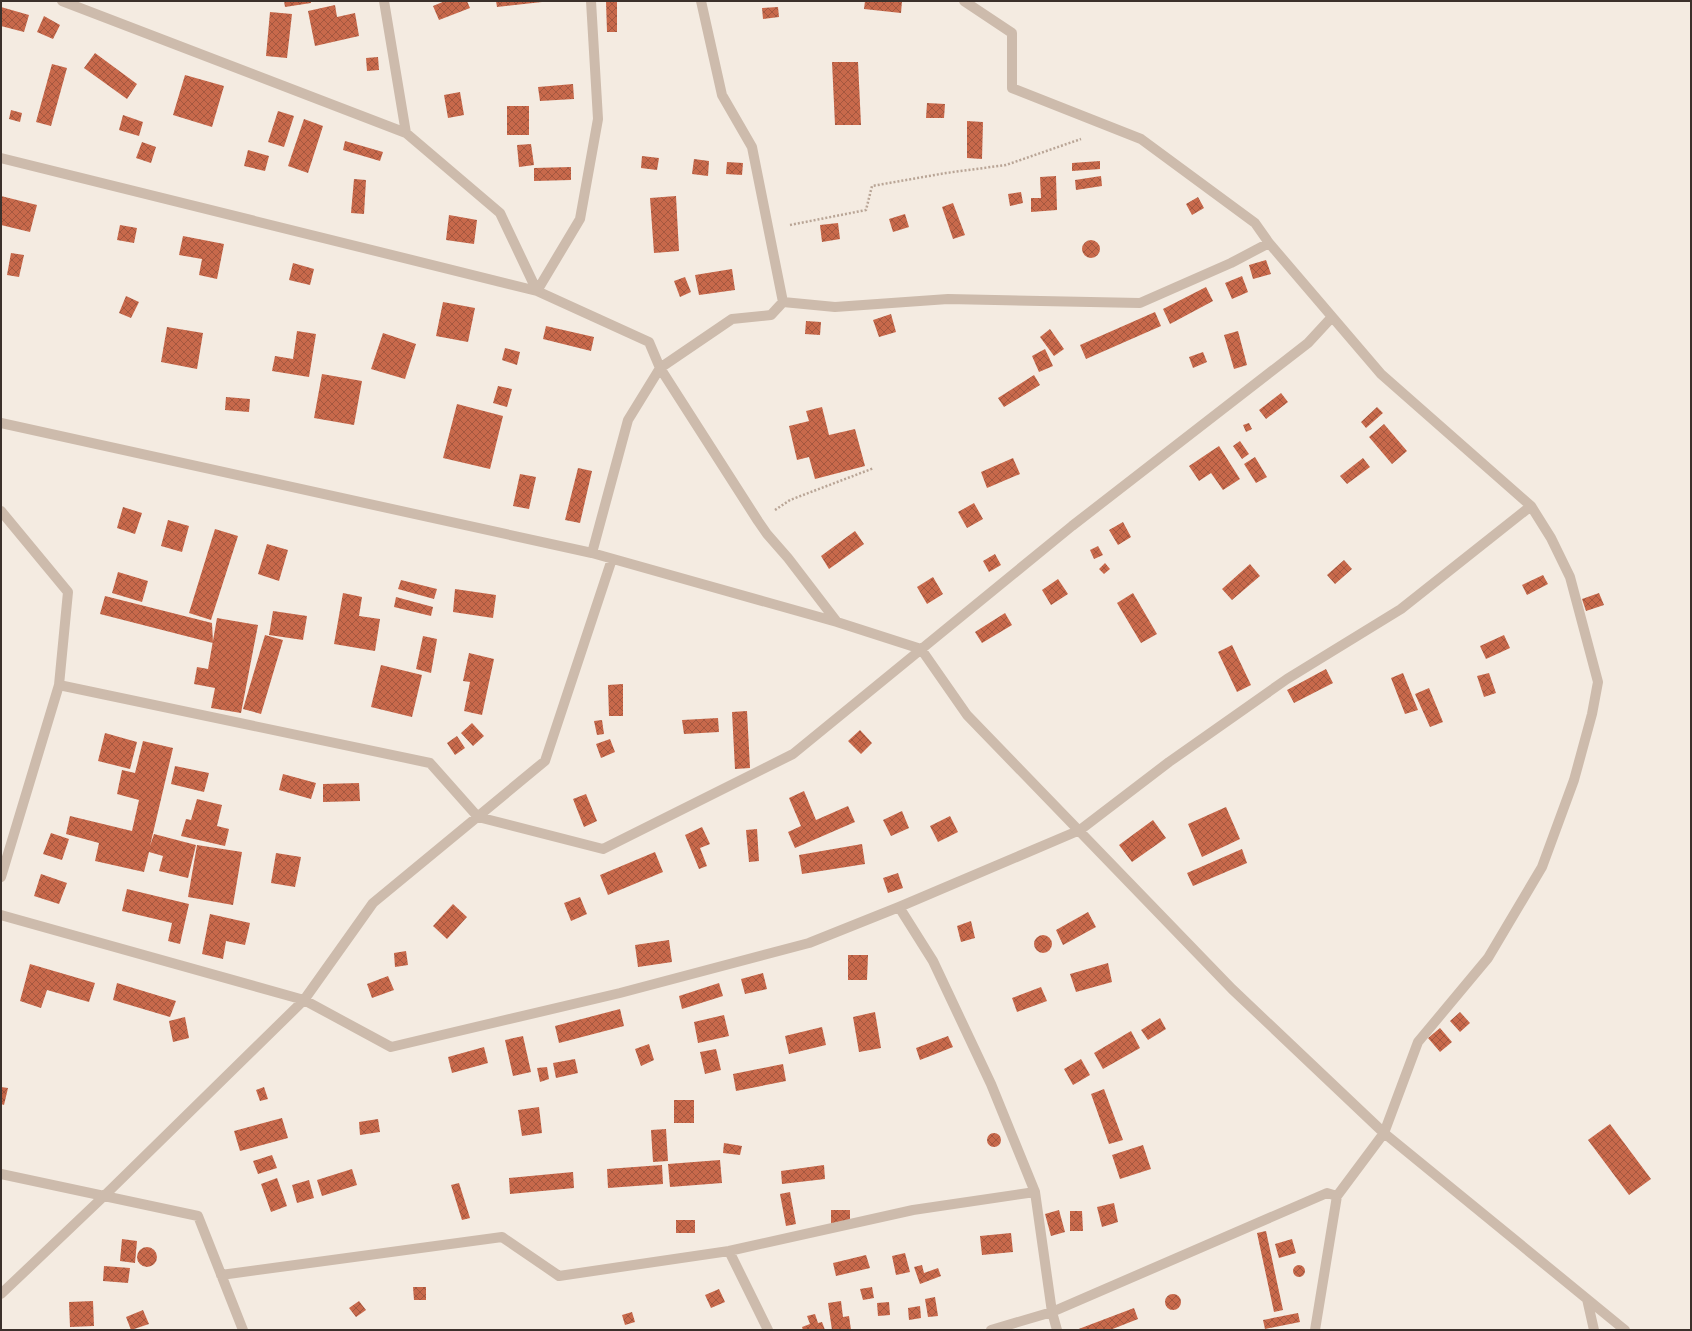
<svg xmlns="http://www.w3.org/2000/svg" width="1692" height="1331" viewBox="0 0 1692 1331" font-family="'Fira Sans Condensed',sans-serif">
  <style>
    .building { fill: url(#building-cross-hatch) }
    .lines { fill: none; stroke-linecap: round; stroke-linejoin: round }
    .path { stroke: #b9a596; stroke-width: 2.5; stroke-dasharray: 2 2; stroke-linecap: butt }
    .minor { stroke: #cdbbac; stroke-width: 10 }
  </style>
  <defs>
    <pattern id="building-cross-hatch" width="8" height="8" patternUnits="userSpaceOnUse"><rect width="8" height="8" fill="#c8694b"/><path d="M0 0l8 8M0 8l8-8" fill="none" stroke="#a4573f"/></pattern>
  </defs>
  <rect width="100%" height="100%" fill="#f4ebe1"/>
  <path class="building" d="M 284,1 L 311,1 L 311,3 L 285,7 Z
    M 445,1 L 467,1 L 470,8 L 439,20 L 433,6 Z
    M 496,1 L 542,1 L 542,2 L 497,7 Z
    M 606,1 L 617,1 L 617,32 L 607,32 Z
    M 865,1 L 902,1 L 901,13 L 864,9 Z
    M 335,5 L 337,17 L 355,13 L 359,36 L 315,46 L 308,11 Z
    M 1,7 L 29,15 L 24,32 L 1,26 Z
    M 778,7 L 779,17 L 763,19 L 762,8 Z
    M 270,12 L 292,14 L 287,58 L 266,56 Z
    M 44,16 L 60,25 L 53,39 L 37,32 Z
    M 95,53 L 137,84 L 127,99 L 84,68 Z
    M 378,57 L 379,70 L 367,71 L 366,58 Z
    M 832,62 L 858,62 L 861,125 L 835,125 Z
    M 52,64 L 67,68 L 51,126 L 36,122 Z
    M 185,75 L 224,86 L 212,127 L 173,115 Z
    M 573,84 L 574,99 L 540,101 L 538,87 Z
    M 460,92 L 464,115 L 448,118 L 444,95 Z
    M 927,103 L 945,104 L 944,118 L 926,118 Z
    M 507,106 L 529,106 L 529,135 L 507,135 Z
    M 11,110 L 22,113 L 20,122 L 9,119 Z
    M 278,111 L 294,116 L 284,147 L 268,142 Z
    M 123,115 L 143,122 L 139,136 L 119,130 Z
    M 304,119 L 323,126 L 308,173 L 288,166 Z
    M 967,121 L 983,122 L 982,159 L 967,158 Z
    M 345,141 L 383,152 L 380,161 L 343,150 Z
    M 142,142 L 156,147 L 151,163 L 136,158 Z
    M 531,144 L 534,165 L 519,167 L 517,145 Z
    M 248,150 L 269,156 L 265,171 L 244,166 Z
    M 642,156 L 659,158 L 657,170 L 641,168 Z
    M 694,159 L 709,161 L 708,176 L 692,174 Z
    M 1100,161 L 1100,169 L 1072,171 L 1072,163 Z
    M 727,162 L 743,163 L 742,175 L 726,174 Z
    M 571,167 L 571,180 L 534,181 L 534,168 Z
    M 1056,176 L 1057,210 L 1031,212 L 1031,198 L 1041,198 L 1040,177 Z
    M 1101,176 L 1102,186 L 1076,190 L 1075,180 Z
    M 354,179 L 366,180 L 364,214 L 351,213 Z
    M 1021,192 L 1023,203 L 1010,206 L 1008,194 Z
    M 1,196 L 37,205 L 30,232 L 1,225 Z
    M 676,196 L 679,251 L 654,253 L 650,198 Z
    M 1198,197 L 1204,208 L 1192,215 L 1186,204 Z
    M 953,203 L 965,235 L 953,239 L 942,207 Z
    M 905,214 L 909,227 L 893,232 L 889,219 Z
    M 449,215 L 477,220 L 474,244 L 446,240 Z
    M 838,223 L 840,239 L 822,242 L 820,225 Z
    M 120,225 L 137,228 L 134,243 L 117,240 Z
    M 183,236 L 224,244 L 217,279 L 199,275 L 202,259 L 179,255 Z
    M1082 249a9 9 0 1 1 18 0a9 9 0 1 1-18 0Z
    M 11,253 L 24,255 L 19,277 L 7,275 Z
    M 1266,260 L 1271,274 L 1253,279 L 1249,265 Z
    M 293,263 L 314,269 L 310,285 L 289,280 Z
    M 732,269 L 735,290 L 699,295 L 695,275 Z
    M 1242,276 L 1248,292 L 1232,299 L 1225,283 Z
    M 685,277 L 691,292 L 680,297 L 674,281 Z
    M 1206,287 L 1213,301 L 1170,324 L 1163,309 Z
    M 126,296 L 139,302 L 131,318 L 119,313 Z
    M 443,302 L 475,308 L 468,342 L 436,336 Z
    M 1155,312 L 1161,326 L 1086,359 L 1080,345 Z
    M 891,314 L 896,332 L 879,337 L 873,320 Z
    M 806,321 L 821,322 L 820,335 L 805,334 Z
    M 546,326 L 594,337 L 591,351 L 543,339 Z
    M 167,327 L 203,333 L 197,369 L 161,362 Z
    M 1050,329 L 1064,349 L 1054,356 L 1040,337 Z
    M 297,331 L 316,334 L 309,377 L 272,371 L 275,356 L 293,359 Z
    M 1238,331 L 1247,365 L 1234,369 L 1224,335 Z
    M 383,333 L 416,344 L 405,379 L 371,369 Z
    M 505,348 L 520,352 L 517,365 L 502,360 Z
    M 1045,349 L 1053,366 L 1039,372 L 1032,356 Z
    M 1203,352 L 1207,362 L 1193,368 L 1189,357 Z
    M 322,374 L 362,381 L 354,425 L 314,418 Z
    M 1034,375 L 1040,385 L 1004,407 L 998,398 Z
    M 498,386 L 512,389 L 507,407 L 493,403 Z
    M 1281,393 L 1288,402 L 1266,419 L 1259,410 Z
    M 226,397 L 250,399 L 249,412 L 225,410 Z
    M 457,404 L 503,416 L 490,469 L 443,458 Z
    M 822,407 L 829,435 L 855,429 L 865,466 L 815,479 L 809,457 L 797,460 L 789,426 L 809,421 L 806,411 Z
    M 1377,407 L 1383,413 L 1366,428 L 1361,422 Z
    M 1249,423 L 1252,429 L 1246,432 L 1243,425 Z
    M 1384,424 L 1407,451 L 1392,464 L 1369,437 Z
    M 1240,441 L 1249,454 L 1242,459 L 1233,446 Z
    M 1219,446 L 1240,479 L 1223,490 L 1211,473 L 1199,481 L 1189,466 Z
    M 1255,457 L 1267,477 L 1256,483 L 1244,464 Z
    M 1013,458 L 1020,474 L 987,488 L 981,472 Z
    M 1363,458 L 1370,467 L 1347,484 L 1340,476 Z
    M 578,468 L 592,471 L 580,523 L 565,520 Z
    M 520,474 L 536,477 L 529,509 L 513,506 Z
    M 974,503 L 983,519 L 967,528 L 958,512 Z
    M 123,507 L 142,513 L 135,534 L 117,528 Z
    M 168,520 L 189,526 L 182,552 L 161,546 Z
    M 1123,522 L 1131,537 L 1118,545 L 1109,530 Z
    M 215,529 L 238,536 L 211,620 L 189,613 Z
    M 855,531 L 864,544 L 829,569 L 821,556 Z
    M 267,544 L 288,550 L 279,581 L 258,574 Z
    M 1098,546 L 1103,555 L 1094,559 L 1090,550 Z
    M 995,554 L 1001,565 L 989,572 L 983,561 Z
    M 1344,560 L 1352,569 L 1335,584 L 1327,575 Z
    M 1105,563 L 1110,569 L 1104,574 L 1099,569 Z
    M 1250,564 L 1260,576 L 1232,600 L 1222,589 Z
    M 118,572 L 148,581 L 142,602 L 112,593 Z
    M 1543,575 L 1548,584 L 1527,595 L 1522,585 Z
    M 933,577 L 943,594 L 927,604 L 917,587 Z
    M 1058,579 L 1068,594 L 1051,605 L 1042,590 Z
    M 401,580 L 437,589 L 434,599 L 398,589 Z
    M 455,589 L 496,595 L 493,618 L 453,612 Z
    M 343,593 L 362,597 L 359,616 L 380,619 L 375,651 L 334,644 Z
    M 1133,593 L 1157,634 L 1141,643 L 1117,603 Z
    M 1599,593 L 1604,605 L 1586,611 L 1582,599 Z
    M 105,596 L 212,623 L 213,643 L 100,614 Z
    M 396,597 L 433,607 L 431,616 L 394,607 Z
    M 273,611 L 307,616 L 303,640 L 269,635 Z
    M 1005,613 L 1012,625 L 982,643 L 975,632 Z
    M 217,618 L 258,625 L 241,713 L 211,708 L 215,688 L 194,684 L 197,667 L 208,669 Z
    M 265,635 L 283,640 L 261,714 L 243,709 Z
    M 1504,635 L 1510,648 L 1486,659 L 1480,646 Z
    M 423,636 L 437,639 L 431,673 L 416,669 Z
    M 1232,645 L 1251,685 L 1237,692 L 1218,652 Z
    M 469,653 L 494,659 L 482,715 L 464,711 L 470,682 L 463,681 Z
    M 381,665 L 422,675 L 412,717 L 371,707 Z
    M 1326,669 L 1333,683 L 1294,703 L 1287,690 Z
    M 1403,673 L 1418,710 L 1405,714 L 1391,678 Z
    M 1489,673 L 1496,693 L 1484,697 L 1477,676 Z
    M 623,684 L 623,716 L 609,716 L 608,685 Z
    M 1429,688 L 1443,722 L 1430,727 L 1415,694 Z
    M 747,711 L 750,768 L 735,769 L 732,712 Z
    M 718,718 L 719,732 L 684,734 L 682,720 Z
    M 602,720 L 604,734 L 597,735 L 594,721 Z
    M 472,723 L 484,736 L 473,746 L 461,733 Z
    M 860,730 L 872,743 L 861,754 L 848,741 Z
    M 105,733 L 137,742 L 130,769 L 98,761 Z
    M 457,736 L 465,748 L 455,755 L 447,743 Z
    M 610,739 L 615,752 L 601,758 L 596,744 Z
    M 143,741 L 173,748 L 150,846 L 154,834 L 196,845 L 188,878 L 159,871 L 163,856 L 149,852 L 144,872 L 95,861 L 99,843 L 66,834 L 70,816 L 132,831 L 139,800 L 117,794 L 122,770 L 135,773 Z
    M 175,766 L 209,773 L 204,792 L 171,784 Z
    M 283,774 L 316,783 L 311,799 L 279,790 Z
    M 359,783 L 360,801 L 323,802 L 323,784 Z
    M 804,791 L 816,820 L 848,806 L 855,822 L 795,848 L 788,832 L 801,826 L 789,798 Z
    M 586,794 L 597,821 L 584,827 L 573,799 Z
    M 197,799 L 222,805 L 217,826 L 229,829 L 225,846 L 181,836 L 186,819 L 191,820 Z
    M 1226,807 L 1240,839 L 1202,857 L 1188,824 Z
    M 902,811 L 909,828 L 891,836 L 883,820 Z
    M 950,816 L 958,832 L 938,842 L 930,826 Z
    M 1153,820 L 1166,838 L 1132,862 L 1119,845 Z
    M 702,827 L 710,844 L 700,848 L 707,866 L 699,869 L 685,835 Z
    M 757,829 L 759,861 L 749,862 L 746,830 Z
    M 51,833 L 69,839 L 62,860 L 43,854 Z
    M 862,844 L 865,864 L 802,874 L 799,855 Z
    M 197,845 L 242,852 L 233,905 L 188,897 Z
    M 1242,849 L 1247,863 L 1193,886 L 1187,873 Z
    M 655,852 L 663,872 L 608,895 L 600,875 Z
    M 276,853 L 301,857 L 295,887 L 271,883 Z
    M 898,873 L 903,888 L 888,893 L 883,878 Z
    M 41,874 L 67,883 L 59,904 L 34,896 Z
    M 127,889 L 189,904 L 180,944 L 168,941 L 172,923 L 122,911 Z
    M 580,897 L 587,914 L 571,921 L 564,903 Z
    M 453,904 L 467,917 L 447,939 L 433,926 Z
    M 1088,912 L 1096,927 L 1063,945 L 1056,930 Z
    M 210,914 L 250,923 L 245,945 L 226,941 L 223,959 L 202,954 Z
    M 971,921 L 975,938 L 961,942 L 957,926 Z
    M1034 944a9 9 0 1 1 18 0a9 9 0 1 1-18 0Z
    M 669,940 L 672,962 L 638,967 L 635,945 Z
    M 406,951 L 408,965 L 395,967 L 394,953 Z
    M 848,955 L 868,955 L 867,980 L 848,980 Z
    M 1108,963 L 1112,982 L 1076,992 L 1070,974 Z
    M 30,964 L 95,983 L 89,1002 L 47,990 L 41,1008 L 20,1001 Z
    M 763,973 L 767,989 L 745,994 L 741,979 Z
    M 388,976 L 394,990 L 372,998 L 367,984 Z
    M 117,983 L 176,1001 L 170,1017 L 113,1000 Z
    M 719,983 L 723,996 L 682,1009 L 679,996 Z
    M 1041,987 L 1047,1001 L 1017,1012 L 1012,998 Z
    M 620,1009 L 624,1026 L 559,1043 L 555,1026 Z
    M 875,1012 L 881,1048 L 859,1052 L 853,1017 Z
    M 1460,1012 L 1470,1023 L 1460,1032 L 1450,1021 Z
    M 724,1015 L 729,1036 L 698,1043 L 694,1022 Z
    M 185,1017 L 189,1038 L 173,1042 L 169,1021 Z
    M 1160,1018 L 1166,1029 L 1148,1040 L 1141,1030 Z
    M 822,1027 L 826,1045 L 789,1054 L 785,1036 Z
    M 1440,1028 L 1452,1042 L 1440,1052 L 1428,1038 Z
    M 1131,1031 L 1140,1048 L 1103,1069 L 1094,1053 Z
    M 523,1036 L 531,1072 L 513,1076 L 505,1040 Z
    M 948,1036 L 953,1047 L 920,1060 L 916,1048 Z
    M 649,1044 L 654,1060 L 641,1066 L 635,1049 Z
    M 484,1047 L 488,1063 L 452,1073 L 448,1057 Z
    M 716,1049 L 721,1070 L 705,1074 L 700,1052 Z
    M 575,1059 L 578,1073 L 556,1078 L 553,1063 Z
    M 1081,1059 L 1090,1075 L 1073,1085 L 1064,1069 Z
    M 783,1064 L 786,1081 L 736,1091 L 733,1074 Z
    M 547,1067 L 549,1079 L 540,1082 L 537,1068 Z
    M 1,1087 L 8,1088 L 4,1105 L 1,1104 Z
    M 264,1087 L 268,1099 L 260,1101 L 256,1090 Z
    M 1104,1089 L 1123,1140 L 1109,1144 L 1091,1094 Z
    M 674,1100 L 694,1100 L 694,1123 L 674,1123 Z
    M 539,1107 L 542,1133 L 522,1136 L 518,1110 Z
    M 282,1118 L 288,1138 L 240,1151 L 234,1131 Z
    M 378,1119 L 380,1132 L 360,1135 L 359,1122 Z
    M 1610,1124 L 1651,1179 L 1629,1195 L 1588,1140 Z
    M 666,1129 L 668,1161 L 653,1162 L 651,1130 Z
    M987 1140a7 7 0 1 1 14 0a7 7 0 1 1-14 0Z
    M 724,1143 L 742,1146 L 740,1155 L 723,1153 Z
    M 1143,1145 L 1151,1169 L 1120,1179 L 1112,1155 Z
    M 272,1155 L 277,1168 L 258,1174 L 253,1161 Z
    M 720,1160 L 722,1183 L 670,1187 L 668,1164 Z
    M 662,1165 L 663,1184 L 608,1188 L 607,1169 Z
    M 824,1165 L 825,1179 L 782,1184 L 781,1171 Z
    M 352,1169 L 357,1185 L 322,1196 L 317,1180 Z
    M 573,1172 L 574,1188 L 510,1194 L 509,1178 Z
    M 277,1178 L 287,1206 L 271,1212 L 261,1184 Z
    M 309,1180 L 314,1198 L 297,1203 L 292,1185 Z
    M 459,1183 L 470,1218 L 462,1220 L 451,1185 Z
    M 790,1192 L 796,1224 L 786,1226 L 780,1194 Z
    M 1114,1203 L 1118,1222 L 1102,1227 L 1097,1207 Z
    M 831,1210 L 850,1210 L 850,1225 L 831,1226 Z
    M 1059,1210 L 1065,1232 L 1051,1236 L 1045,1214 Z
    M 1070,1211 L 1082,1211 L 1083,1231 L 1070,1231 Z
    M 676,1220 L 695,1220 L 695,1233 L 676,1233 Z
    M 1266,1231 L 1283,1310 L 1274,1312 L 1257,1233 Z
    M 1011,1233 L 1013,1252 L 982,1255 L 980,1236 Z
    M 122,1239 L 137,1241 L 135,1263 L 120,1261 Z
    M 1292,1239 L 1296,1253 L 1279,1258 L 1275,1244 Z
    M137 1257a10 10 0 1 1 20 0a10 10 0 1 1-20 0Z
    M 905,1253 L 910,1272 L 896,1275 L 892,1256 Z
    M 866,1255 L 870,1268 L 836,1276 L 833,1263 Z
    M1293 1271a6 6 0 1 1 12 0a6 6 0 1 1-12 0Z
    M 922,1265 L 924,1273 L 938,1268 L 941,1276 L 920,1284 L 914,1267 Z
    M 104,1266 L 130,1268 L 128,1283 L 103,1281 Z
    M 413,1287 L 426,1287 L 426,1300 L 414,1300 Z
    M 872,1287 L 874,1298 L 863,1300 L 860,1289 Z
    M 719,1289 L 725,1302 L 711,1308 L 705,1295 Z
    M1165 1302a8 8 0 1 1 16 0a8 8 0 1 1-16 0Z
    M 935,1297 L 938,1316 L 928,1317 L 925,1299 Z
    M 93,1301 L 94,1326 L 70,1327 L 69,1302 Z
    M 359,1301 L 366,1310 L 356,1317 L 349,1308 Z
    M 841,1301 L 843,1317 L 849,1316 L 851,1330 L 832,1330 L 828,1303 Z
    M 889,1302 L 890,1315 L 878,1316 L 877,1303 Z
    M 920,1306 L 921,1318 L 909,1320 L 908,1308 Z
    M 1134,1308 L 1138,1319 L 1110,1330 L 1076,1330 Z
    M 143,1310 L 149,1324 L 131,1330 L 126,1317 Z
    M 632,1312 L 635,1322 L 625,1325 L 622,1315 Z
    M 1298,1313 L 1300,1322 L 1265,1329 L 1263,1320 Z
    M 815,1314 L 818,1323 L 822,1322 L 825,1330 L 803,1330 L 802,1327 L 810,1324 L 807,1316 Z"/>
  <g class="lines">
    <path class="path" d="M 790,225 L 866,210 L 872,186 L 946,173 L 1006,165 L 1081,139
      M 775,510 L 790,500 L 874,468"/>
    <path class="minor" d="M 62,1 L 406,133 L 500,213 L 537,291
      M 384,1 L 406,133
      M 1,158 L 537,291 L 649,342 L 660,368 L 758,521 L 767,534 L 788,558 L 837,622
      M 537,291 L 580,219 L 598,119 L 591,1
      M 783,302 L 835,307 L 948,299 L 1140,303 L 1231,263 L 1269,243
      M 1,423 L 592,553 L 837,622 L 921,649 L 967,715 L 1232,989 L 1384,1133 L 1625,1330
      M 1,511 L 68,592 L 59,685 L 1,877
      M 592,553 L 628,420 L 660,368 L 732,319 L 771,315 L 783,302 L 752,147 L 722,95 L 701,1
      M 59,685 L 430,763 L 478,817 L 603,849 L 793,754 L 1072,526 L 1308,343 L 1332,317
      M 899,907 L 933,961 L 991,1084 L 1035,1192 L 1052,1312 L 1057,1330
      M 1,915 L 304,1000 L 391,1047 L 620,993 L 809,943 L 899,907 L 1080,830 L 1169,762 L 1287,679 L 1401,609 L 1531,506 L 1381,374 L 1269,243 L 1255,223 L 1141,139 L 1012,88 L 1012,33 L 964,1
      M 1,1174 L 198,1216 L 243,1330
      M 729,1251 L 768,1330
      M 221,1275 L 502,1237 L 559,1276 L 729,1251 L 913,1210 L 1035,1192
      M 1,1294 L 103,1197 L 304,1000 L 373,903 L 545,761 L 612,559
      M 1587,1299 L 1594,1330
      M 991,1330 L 1052,1312 L 1327,1193 L 1337,1196
      M 1315,1330 L 1337,1196 L 1384,1133 L 1418,1042 L 1488,958 L 1542,867 L 1574,780 L 1592,714 L 1598,682 L 1570,577 L 1551,538 L 1531,506"/>
  </g>
  <rect width="1692" height="1331" fill="none" stroke="#3b302b" stroke-width="4"/>
</svg>
